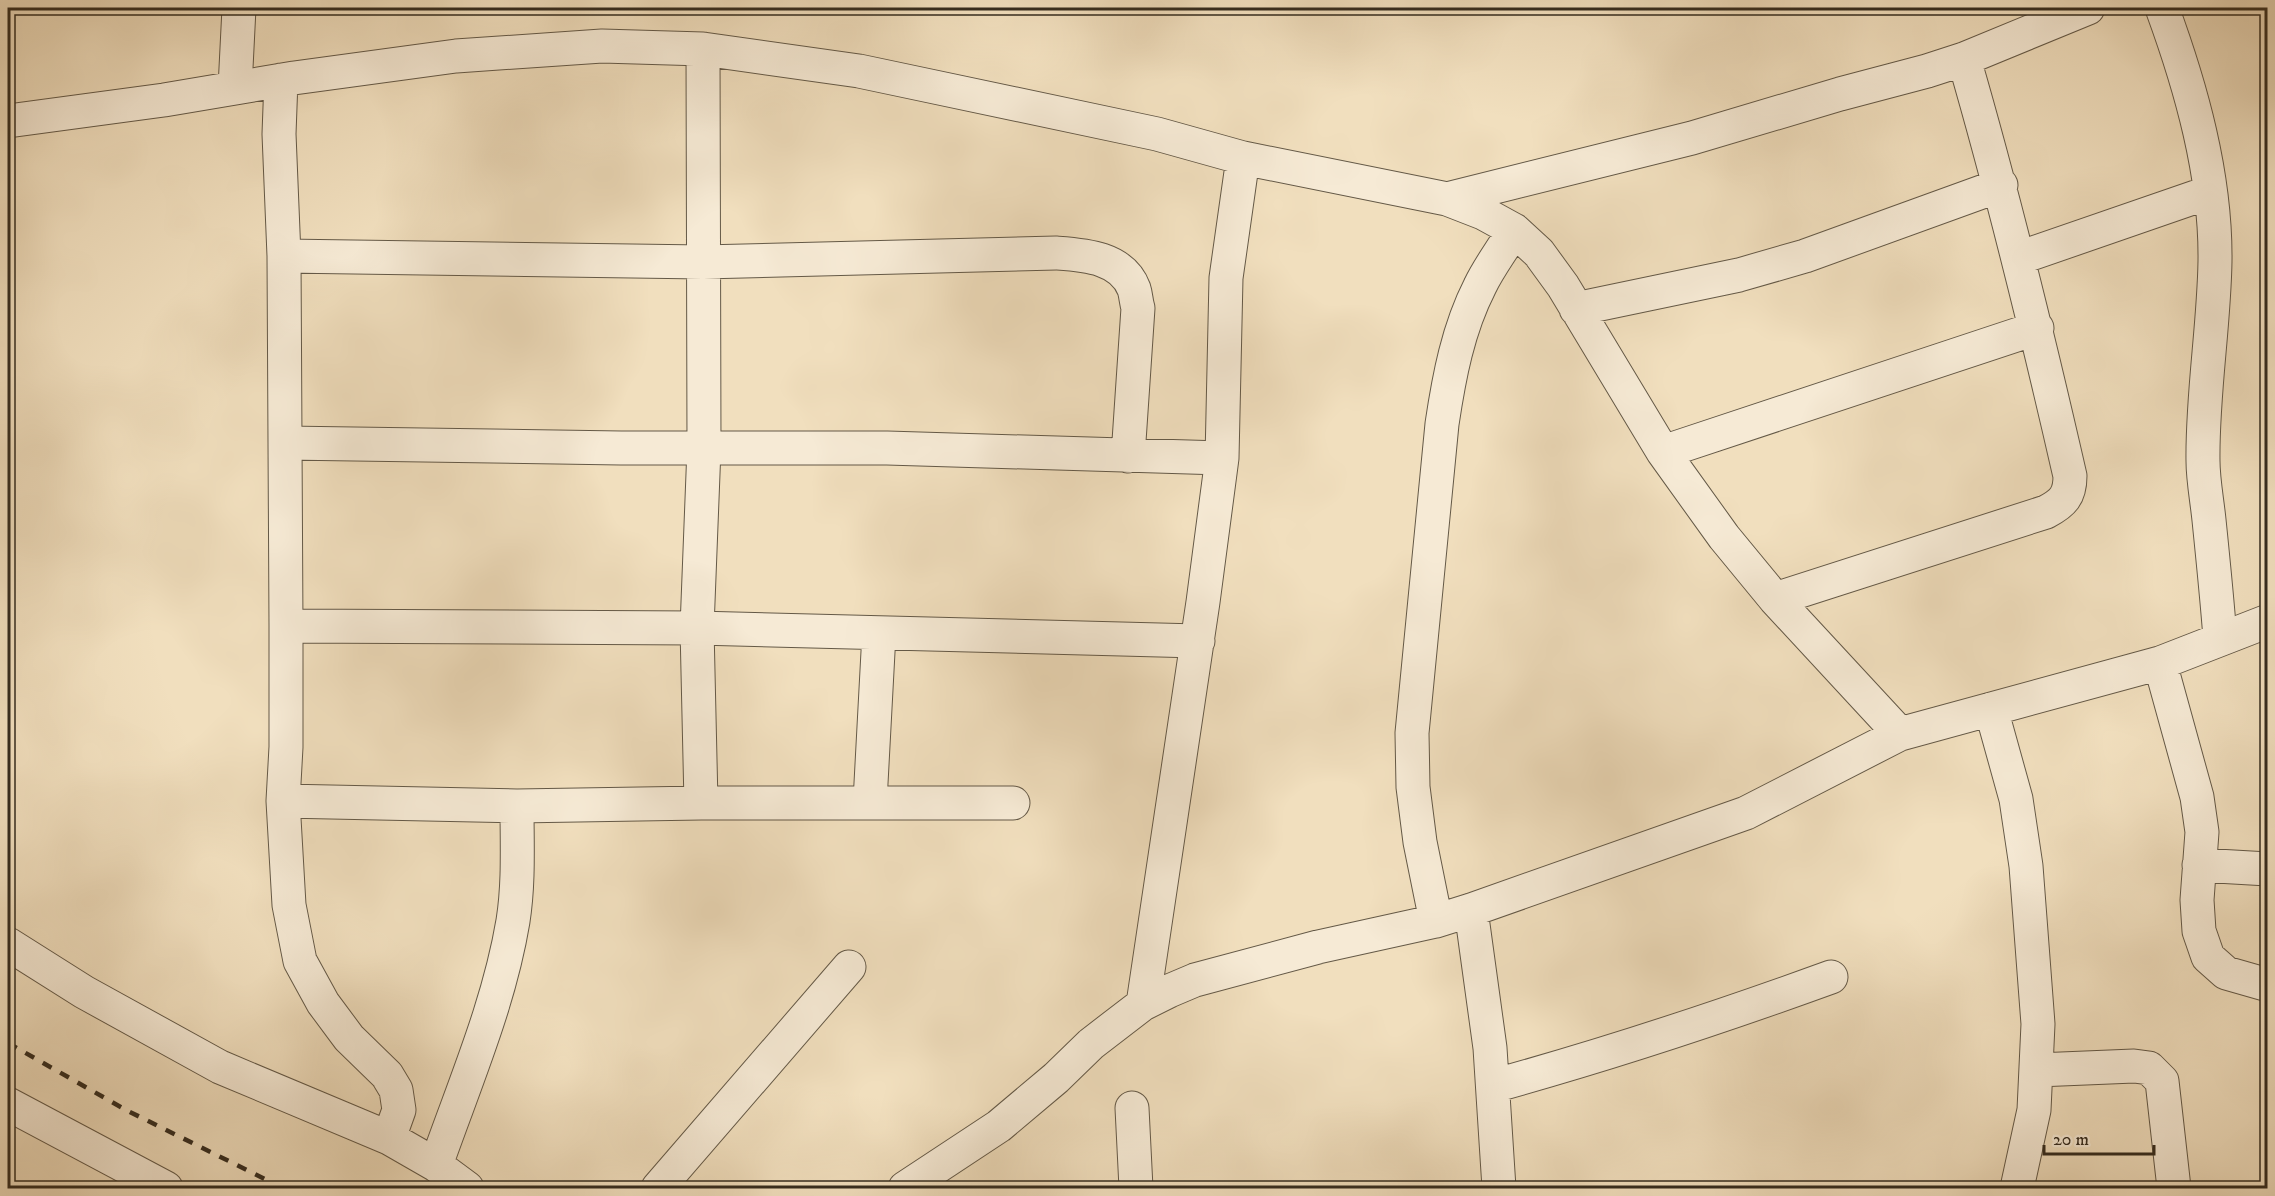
<svg xmlns="http://www.w3.org/2000/svg" width="2275" height="1196" viewBox="0 0 2275 1196" font-family="'IM FELL DW Pica',serif">
  <style>
    .lines { fill: none; stroke-linecap: round; stroke-linejoin: round }
    .minor-casing { stroke: #645947; stroke-width: 35 }
    .minor { stroke: #f6ead5; stroke-width: 33 }
    .rail { stroke: #352c1f; stroke-width: 4.5; stroke-dasharray: 10 10; stroke-linecap: butt }
  </style>
  <rect width="100%" height="100%" fill="#f1dfbe"/>
  <filter id="stains"><feTurbulence type="fractalNoise" baseFrequency=".00333" numOctaves="4"/><feColorMatrix values="0 0 0 0 .2 0 0 0 0 .09 0 0 0 0 .02 0 0 0 .5 -.17"/></filter>
  <radialGradient id="worn" r=".72"><stop offset=".6" stop-color="#630" stop-opacity="0"/><stop offset="1" stop-color="#630" stop-opacity=".3"/></radialGradient>
  <g class="lines">
    <defs>
      <path id="minor" d="M 2162,8 C 2191,87 2216,175 2215,261 C 2214,327 2202,395 2203,461 C 2203,480 2207,500 2209,520 C 2213,559 2217,598 2220,638
        M 281,80 L 279,134 L 284,256 L 286,626 L 286,747 L 283,801 L 289,905 L 300,961 L 323,1003 L 349,1038 L 387,1075 L 396,1090 L 399,1110 L 389,1138
        M 235,88 L 239,8
        M 8,121 L 164,100 L 294,78 L 456,56 L 602,46 L 703,49 L 859,71 L 1157,134 L 1243,158 L 1447,199 L 1483,213 L 1514,230 L 1539,253 L 1563,286 L 1663,452 L 1724,537 L 1775,599 L 1900,734
        M 1447,199 L 1692,138 L 1840,94 L 1927,71 L 1964,59 L 2088,8
        M 284,256 L 703,262 L 1056,253 C 1084,255 1122,257 1134,289 C 1136,295 1136,302 1138,308 L 1128,456
        M 2019,258 L 2210,192
        M 1576,309 L 1739,275 L 1805,256 L 2001,185
        M 285,443 L 621,448 L 887,448 L 1222,458
        M 1663,452 L 2037,328
        M 1775,599 L 2046,512 C 2063,503 2070,496 2070,476 C 2038,336 2004,197 1964,59
        M 286,626 L 697,628 L 1198,641
        M 2160,663 L 2197,797 L 2202,832 L 2197,900 L 2199,931 L 2208,957 L 2226,973 L 2268,985
        M 1991,709 L 2016,799 L 2026,866 L 2038,1024 L 2034,1110 L 2017,1188
        M 283,801 L 517,806 L 701,803 L 1013,803
        M 870,802 L 879,633
        M 701,803 L 697,628 L 704,448 L 703,49
        M 2199,865 L 2268,869
        M 1471,910 L 1490,1048 L 1499,1188
        M 1436,921 L 1420,842 L 1413,787 L 1412,733 L 1442,424 C 1449,377 1458,329 1480,286 C 1489,267 1503,249 1514,230
        M 8,944 L 84,992 L 220,1067 L 389,1138 L 436,1165 L 467,1188
        M 1143,1004 L 1203,602 L 1222,458 L 1226,278 L 1243,158
        M 2037,1070 L 2134,1066 L 2149,1068 L 2162,1081 L 2174,1188
        M 1493,1086 C 1609,1054 1718,1018 1831,977
        M 8,1104 L 166,1188
        M 1132,1108 L 1136,1188
        M 436,1165 C 464,1085 499,1005 513,921 C 519,883 517,844 517,806
        M 658,1188 L 849,967
        M 905,1188 L 999,1126 L 1056,1078 L 1091,1044 L 1143,1004 L 1169,991 L 1195,980 L 1318,947 L 1436,921 L 1471,910 L 1746,813 L 1900,734 L 2160,663 L 2268,621"/>
    </defs>
    <use href="#minor" class="minor-casing"/>
    <use href="#minor" class="minor"/>
    <path class="rail" d="M 8,1043 L 126,1110 L 283,1188"/>
  </g>
  <rect width="2275" height="1196" fill="none" stroke="#f1dfbe" stroke-width="30"/>
  <rect x="9" y="9" width="2257" height="1178" fill="none" stroke="#352c1f" stroke-width="3"/>
  <rect x="15" y="15" width="2245" height="1166" fill="none" stroke="#352c1f" stroke-width="1.5"/>
  <path d="M2044 1145v9h110v-9" fill="none" stroke="#352c1f" stroke-width="3"/>
  <text x="2053" y="1145" font-size="18" fill="#352c1f" stroke="#f6ead5" stroke-width="4.5" paint-order="stroke">20 m</text>
  <rect width="100%" height="100%" filter="url(#stains)"/>
  <rect width="100%" height="100%" fill="url(#worn)"/>
</svg>
